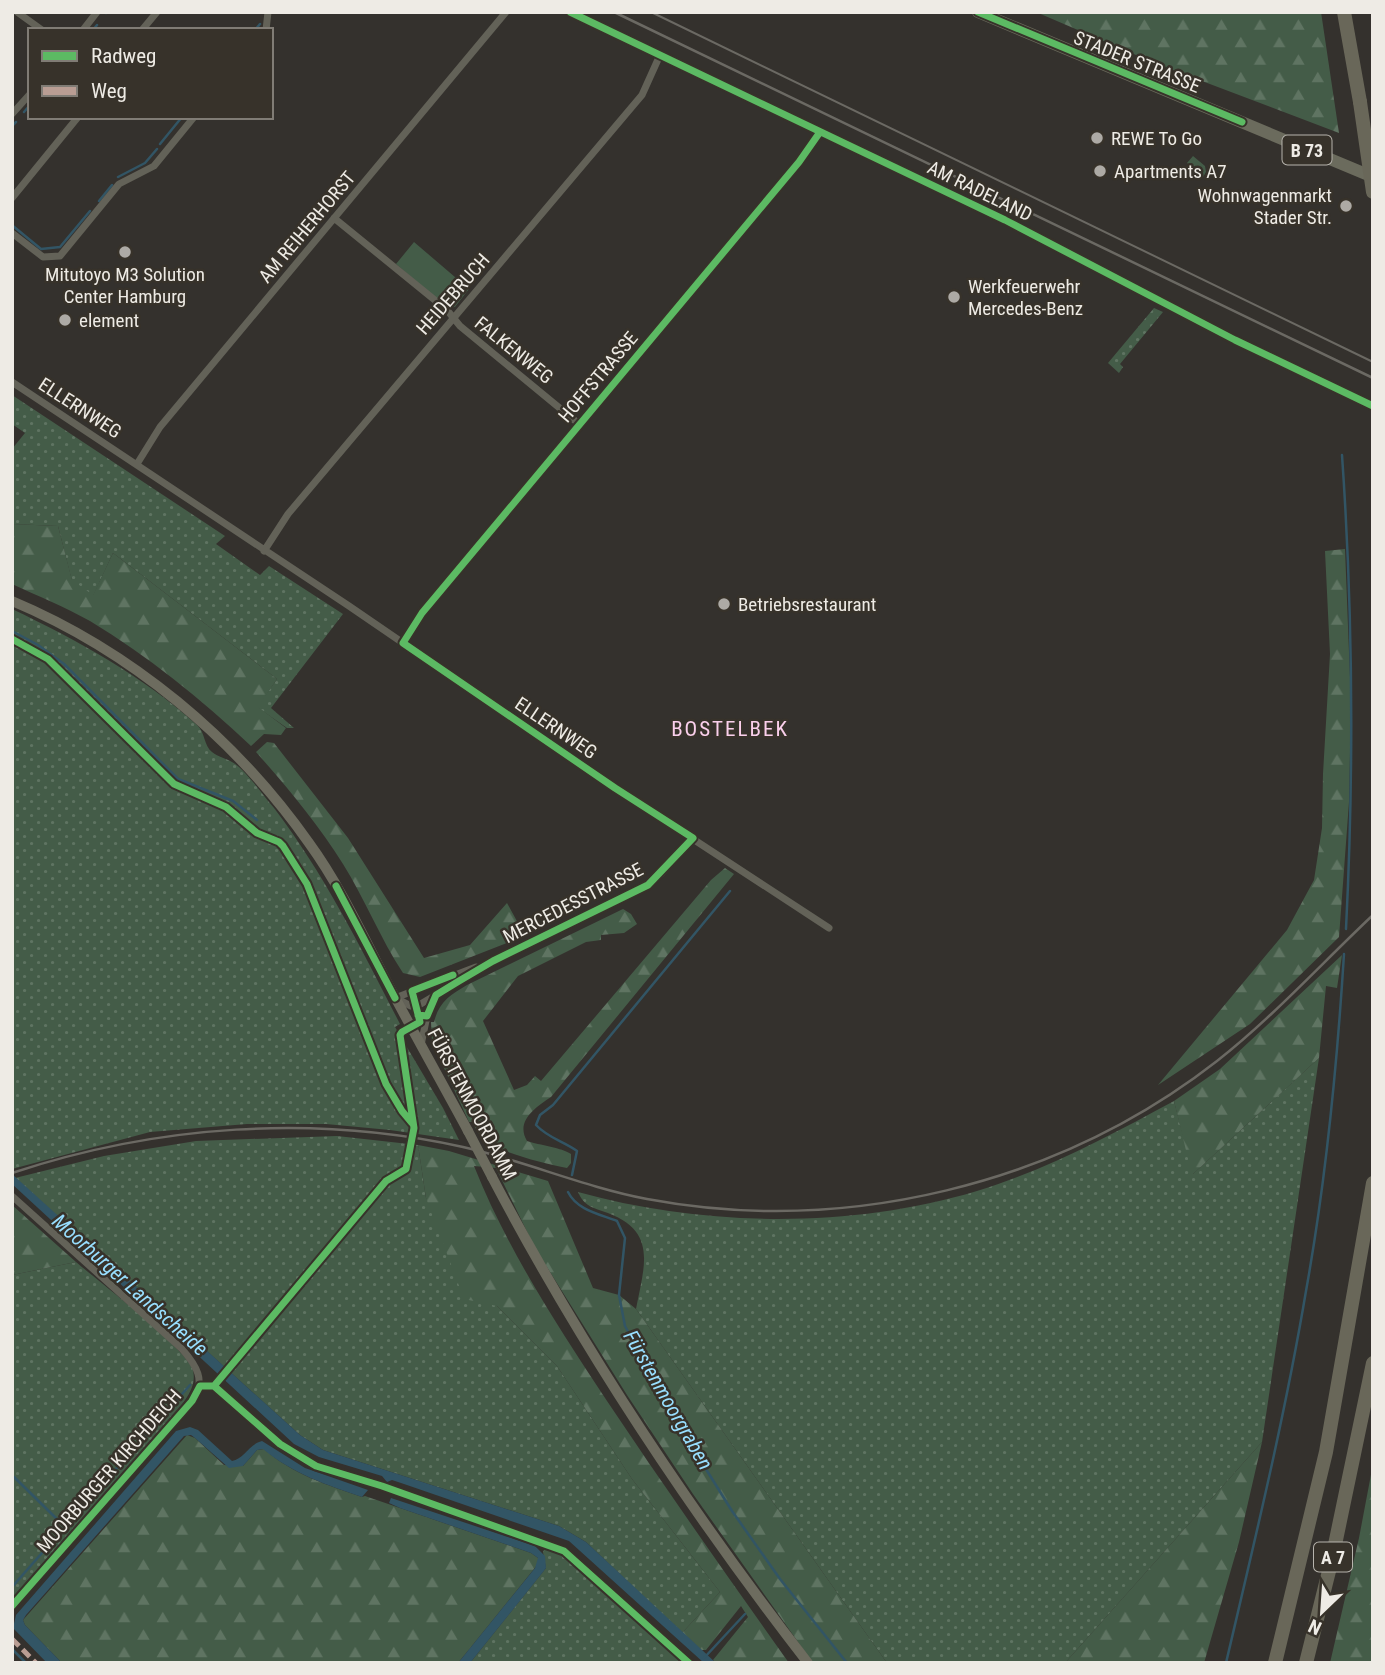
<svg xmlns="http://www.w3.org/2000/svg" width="1385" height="1675" viewBox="0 0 1385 1675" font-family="'Roboto Condensed',sans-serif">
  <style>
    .grass { fill: url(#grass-dots) }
    .forest { fill: url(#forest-firs) }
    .park { fill: #445c48 }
    .water { fill: #325565 }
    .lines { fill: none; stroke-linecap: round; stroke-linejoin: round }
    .stream { stroke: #325565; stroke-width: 2.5 }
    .minor { stroke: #636258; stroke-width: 7 }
    .secondary { stroke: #6d6c5f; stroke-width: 10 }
    .primary { stroke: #6b6b5d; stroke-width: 12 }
    .motorway { stroke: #696759; stroke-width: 14 }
    .tram { stroke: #6b6963; stroke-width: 2 }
    .rail { stroke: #6b6963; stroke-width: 2.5 }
    .secondary-bridge { stroke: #6d6c5f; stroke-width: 10 }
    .motorway-bridge { stroke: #696759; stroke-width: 14 }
    .quiet { stroke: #b99d93; stroke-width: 5; stroke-dasharray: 10 5; stroke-linecap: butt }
    .cycleway-casing { stroke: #37322a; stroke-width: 11 }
    .cycleway { stroke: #5cba63; stroke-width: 7 }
    .poi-dot { fill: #adaaa5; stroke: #37322a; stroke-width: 2.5 }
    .labels { text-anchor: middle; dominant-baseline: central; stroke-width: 5; stroke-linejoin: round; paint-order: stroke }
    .shield { fill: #37322a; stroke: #b7b4ad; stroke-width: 2 }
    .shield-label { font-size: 18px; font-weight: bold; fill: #eeebe5 }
    .street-label { font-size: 19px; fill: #eeebe5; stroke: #37322a }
    .poi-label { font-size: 19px; fill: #eeebe5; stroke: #37322a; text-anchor: start }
    .neighbourhood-label { font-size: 21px; letter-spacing: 2px; fill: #facfeb; stroke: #37322a }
    .water-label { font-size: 21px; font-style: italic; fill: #98defe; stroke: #37322a }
  </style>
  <defs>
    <pattern id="grass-dots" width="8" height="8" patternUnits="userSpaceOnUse" patternTransform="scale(1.75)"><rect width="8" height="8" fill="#445c48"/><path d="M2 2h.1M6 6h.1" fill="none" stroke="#5f7462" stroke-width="1.8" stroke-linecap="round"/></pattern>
    <pattern id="forest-firs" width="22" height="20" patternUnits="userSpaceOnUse" patternTransform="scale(1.75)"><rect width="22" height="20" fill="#445c48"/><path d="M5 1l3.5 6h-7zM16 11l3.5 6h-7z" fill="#5f7462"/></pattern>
  </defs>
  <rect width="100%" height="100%" fill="#34312d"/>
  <path class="grass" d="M 1154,308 L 1163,312 L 1120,364 L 1123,367 L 1119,373 L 1108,363 Z
    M 12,395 L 225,536 L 216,544 L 260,575 L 269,566 L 343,614 L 271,708 L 294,728 L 287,728 L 257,707 L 277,679 L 113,553 L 93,596 L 72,581 L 58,526 L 12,524 L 12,449 L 25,433 L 12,424 Z
    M 12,609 C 77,640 143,676 197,725 C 205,732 204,746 212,752 C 219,758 229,758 239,767 C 252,779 263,795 274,808 C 325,875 362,950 400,1024 L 395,1027 L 443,1108 L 459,1140 L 390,1130 L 326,1124 L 247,1124 L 150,1132 L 12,1169 Z
    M 1319,1058 L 1262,1442 L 1065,1663 L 887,1663 L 636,1309 C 645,1263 658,1229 602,1211 C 590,1207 583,1204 578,1192 C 704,1227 851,1229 977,1191 C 1046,1170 1111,1135 1174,1101 L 1193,1174 Z
    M 337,1136 L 418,1145 L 426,1198 L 497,1306 L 557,1366 L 632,1479 L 720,1592 L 682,1633 L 586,1542 L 559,1526 L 323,1450 L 300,1435 L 15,1178 L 104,1156 L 196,1141 Z
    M 76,1262 C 97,1280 187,1349 193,1370 C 196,1384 190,1393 182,1405 L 12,1599 L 12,1275 Z
    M 546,1546 L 578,1565 L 683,1663 L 470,1663 L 546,1568 L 543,1552 Z"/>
  <path class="forest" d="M 1036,12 L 1321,12 L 1339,133 L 1157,64 Z
    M 12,524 L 58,526 L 72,580 L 93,595 L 113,553 L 277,679 L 258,707 L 286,728 L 281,735 L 264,734 L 251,746 C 201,699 148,656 90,621 C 65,607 38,596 12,584 Z
    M 1345,549 L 1351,704 L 1349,802 L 1339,937 L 1250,1024 L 1158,1085 L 1287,930 L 1314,880 L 1322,828 L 1323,774 L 1330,654 L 1325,551 Z
    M 267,742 L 274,743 L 348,838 L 424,958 L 470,945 L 507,903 L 525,936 L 420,977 L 403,973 C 380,938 365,899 343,864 C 318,824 287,787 256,752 Z
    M 725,868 L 734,874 L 551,1097 C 536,1107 515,1121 527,1141 C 539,1145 563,1148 571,1154 L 571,1163 L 567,1168 C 546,1164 508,1154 490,1144 C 481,1139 477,1131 472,1122 L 469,1122 L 432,1042 L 431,1022 L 434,1022 C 439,1002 450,995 467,985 L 623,909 L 631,914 L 637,924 L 624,933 L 601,935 L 601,940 L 586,942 L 518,976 L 483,1021 L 514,1090 L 527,1085 L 535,1076 L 541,1081 L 711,880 Z
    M 1342,955 L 1337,988 L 1326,986 L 1319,1058 L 1192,1175 L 1174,1101 L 1220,1069 Z
    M 418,1145 L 449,1151 L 548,1181 L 593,1288 L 619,1295 L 636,1309 L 887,1663 L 813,1663 L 693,1494 L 627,1395 L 535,1248 L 496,1168 L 474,1166 C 507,1249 558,1327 607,1401 C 666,1489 727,1576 789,1663 L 716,1663 L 713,1660 L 748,1617 L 741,1606 L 706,1650 L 701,1650 L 682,1633 L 720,1592 L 632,1479 L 557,1366 L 497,1306 L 464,1299 L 426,1198 Z
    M 12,1205 L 76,1262 L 12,1275 Z
    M 187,1435 L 195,1438 L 224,1465 L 243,1466 L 257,1450 L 264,1449 C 292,1474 327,1485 362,1497 L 365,1496 L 531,1553 L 538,1558 L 538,1564 L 458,1663 L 62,1663 L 25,1625 L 23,1620 Z
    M 1262,1442 L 1239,1542 L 1204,1663 L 1065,1663 Z
    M 1373,1464 L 1373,1663 L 1330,1663 L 1359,1538 Z"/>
  <path class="park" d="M 1193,156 L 1205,166 L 1206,172 L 1203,177 L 1187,163 Z
    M 414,242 L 469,289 L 455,307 L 447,308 L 396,264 Z"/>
  <path class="water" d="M 12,1174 L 300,1435 L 323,1450 L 559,1526 L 586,1542 L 716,1663 L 704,1663 L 569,1541 L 404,1484 L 392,1480 L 387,1482 L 382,1476 L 319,1457 L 294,1444 L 12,1184 Z
    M 190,1427 L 198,1430 L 232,1461 C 244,1459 249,1444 262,1441 L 305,1468 L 368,1490 L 362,1497 C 327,1485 293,1474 263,1449 L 257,1450 L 243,1466 L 229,1468 L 195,1438 L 191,1435 L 184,1436 L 26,1615 L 23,1620 L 25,1625 L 62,1663 L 47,1663 L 13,1628 L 16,1615 L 176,1431 Z
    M 391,1498 L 535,1546 L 545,1556 L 546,1568 L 543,1572 L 470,1663 L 458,1663 L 535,1568 L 538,1558 L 531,1553 L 400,1508 L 389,1503 Z"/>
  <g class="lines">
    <path class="stream" d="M 106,13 L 107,12
      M 93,30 L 97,25
      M 255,30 L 260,24
      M 24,112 L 30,105
      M 12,126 L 16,122
      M 160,144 L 182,117
      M 118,177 L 145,163 L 157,149
      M 99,201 L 112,185
      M 13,226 L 41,249 L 60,247 L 90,211
      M 1342,455 C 1353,613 1354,771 1346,929
      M 12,631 L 38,645 L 64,664 L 178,779 L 233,801 L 257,820
      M 572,1175 L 577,1151 C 563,1141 548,1138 536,1125 L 540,1115 L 553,1105 L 730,891
      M 568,1192 C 577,1210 599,1214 617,1221 L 625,1238 L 619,1295 L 625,1326 L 686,1437 L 732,1511 L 780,1579 L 847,1663
      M 12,1479 L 14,1477 L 64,1526
      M 12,1587 L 190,1385
      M 12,1649 L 26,1663
      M 704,1658 L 745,1614
      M 1226,1663 C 1255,1539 1285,1416 1306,1291 C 1326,1180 1337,1067 1344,954"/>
    <path class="minor" d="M 17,12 L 42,30
      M 570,12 L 1005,220 L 1235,340 L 1373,406
      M 83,30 L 97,12
      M 142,30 L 157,12
      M 266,30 L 268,12
      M 12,114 L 30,94
      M 12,198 L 78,117
      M 334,218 L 447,310 L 460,326 L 579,424
      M 12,233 L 43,257 L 60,256 L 119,184 L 154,166 L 194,117
      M 12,382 L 349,606 L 615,788 L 829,928
      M 137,464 L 160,427 L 506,12
      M 264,551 L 288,514 L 642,95 L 660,55
      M 403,643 L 422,613 L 799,162 L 820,132
      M 395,998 L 476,967
      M 399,1000 L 411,1006 L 419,1005 L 493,961 L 640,889 L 661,874 L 693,838
      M 421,1045 L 427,1016 L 435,996
      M 12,1196 L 182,1349 C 196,1365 207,1381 192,1401 L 12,1606"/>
    <path class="secondary" d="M 12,601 C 131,651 235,738 309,843 C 341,887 364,938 389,986 C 415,1035 442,1083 468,1131
      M 492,1177 C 581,1346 691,1512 808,1663"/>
    <path class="primary" d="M 978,12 L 1373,177"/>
    <path class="motorway" d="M 1344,12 L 1360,102
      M 1275,1663 L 1326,1452 L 1373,1183
      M 1306,1663 L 1332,1559 L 1373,1363"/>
    <path class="tram" d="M 651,12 L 1373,362"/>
    <path class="rail" d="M 614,12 L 1373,378
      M 12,1173 C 157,1125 314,1114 463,1147 C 525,1161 584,1187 647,1199 C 845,1236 1058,1185 1217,1061 C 1273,1017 1321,964 1373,915"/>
    <path class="secondary-bridge" d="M 468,1131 L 492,1177"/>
    <path class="motorway-bridge" d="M 1360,102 L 1373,192"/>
    <path class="quiet" d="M 12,1639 L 36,1663"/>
    <defs>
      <path id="cycleway" d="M 570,12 L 1005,220 L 1235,340 L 1373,406
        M 978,12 L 1242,122
        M 12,639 L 48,659 L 174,784 L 226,807 L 257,833 L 279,842 L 283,846 L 307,884 L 386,1084 L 402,1111 L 412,1123
        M 336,886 L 395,998
        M 418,1015 L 427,1016 L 436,995 L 459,981 L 493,961 L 648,885 L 693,838 L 615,788 L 403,643 L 422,613 L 799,162 L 820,132
        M 214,1386 L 280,1444 L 316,1466 L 382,1486 L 564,1551 L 689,1663
        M 12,1606 L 192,1401 L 200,1386 L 214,1386 L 386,1181 L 406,1169 L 414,1128 L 400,1035 L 402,1032 L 420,1022 L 412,991 L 453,975"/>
    </defs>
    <use href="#cycleway" class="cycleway-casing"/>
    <use href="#cycleway" class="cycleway"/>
  </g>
  <g class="poi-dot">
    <circle cx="1097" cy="138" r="7"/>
    <circle cx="1100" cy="171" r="7"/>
    <circle cx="1346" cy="206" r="7"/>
    <circle cx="125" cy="252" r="7"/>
    <circle cx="954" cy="297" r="7"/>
    <circle cx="65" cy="320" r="7"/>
    <circle cx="724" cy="604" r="7"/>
  </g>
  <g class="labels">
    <g class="shield">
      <rect x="1282.5" y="135.5" width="49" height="29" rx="5"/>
      <rect x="1314" y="1542.5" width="38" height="29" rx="5"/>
    </g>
    <g class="shield-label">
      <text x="1307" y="150">B 73</text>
      <text x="1333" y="1557">A 7</text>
    </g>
    <g class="street-label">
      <text transform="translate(1137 62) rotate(22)">STADER STRASSE</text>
      <text transform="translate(980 191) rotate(26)">AM RADELAND</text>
      <text transform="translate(307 227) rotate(-50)">AM REIHERHORST</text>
      <text transform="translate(453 294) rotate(-49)">HEIDEBRUCH</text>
      <text transform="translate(514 350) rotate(39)">FALKENWEG</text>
      <text transform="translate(598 377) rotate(-50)">HOFFSTRASSE</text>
      <text transform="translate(80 408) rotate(33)">ELLERNWEG</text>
      <text transform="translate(556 728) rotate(34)">ELLERNWEG</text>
      <text transform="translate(573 903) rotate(-27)">MERCEDESSTRASSE</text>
      <text transform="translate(472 1104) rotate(62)">FÜRSTENMOORDAMM</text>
      <text transform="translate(109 1471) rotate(-49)">MOORBURGER KIRCHDEICH</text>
    </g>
    <g class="poi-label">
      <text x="1111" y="138">REWE To Go</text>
      <text x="1114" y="171">Apartments A7</text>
      <text x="1332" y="195" text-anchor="end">Wohnwagenmarkt<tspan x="1332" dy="22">Stader Str.</tspan></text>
      <text x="125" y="274" text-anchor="middle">Mitutoyo M3 Solution<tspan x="125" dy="22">Center Hamburg</tspan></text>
      <text x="968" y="286">Werkfeuerwehr<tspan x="968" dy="22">Mercedes-Benz</tspan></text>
      <text x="79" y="320">element</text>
      <text x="738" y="604">Betriebsrestaurant</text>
    </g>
    <g class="neighbourhood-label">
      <text x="730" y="729">BOSTELBEK</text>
    </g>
    <g class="water-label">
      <text transform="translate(130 1285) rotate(42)">Moorburger Landscheide</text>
      <text transform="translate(668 1400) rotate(60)">Fürstenmoorgraben</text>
    </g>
  </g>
  <rect width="1385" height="1675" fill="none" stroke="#eeebe5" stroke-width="28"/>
  <rect x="28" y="28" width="245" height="91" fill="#37322a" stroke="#807c75" stroke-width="2"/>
  <rect x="42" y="51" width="35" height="10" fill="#5cba63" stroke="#807c75" stroke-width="2"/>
  <text x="91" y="63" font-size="21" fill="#eeebe5">Radweg</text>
  <rect x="42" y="86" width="35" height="10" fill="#b99d93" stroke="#807c75" stroke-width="2"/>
  <text x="91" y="98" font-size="21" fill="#eeebe5">Weg</text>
  <g transform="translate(1322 1612) rotate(205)" stroke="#37322a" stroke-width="5" paint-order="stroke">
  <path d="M0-5L12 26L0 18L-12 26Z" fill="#eeebe5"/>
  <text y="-10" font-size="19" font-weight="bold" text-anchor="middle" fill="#eeebe5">N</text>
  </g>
</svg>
